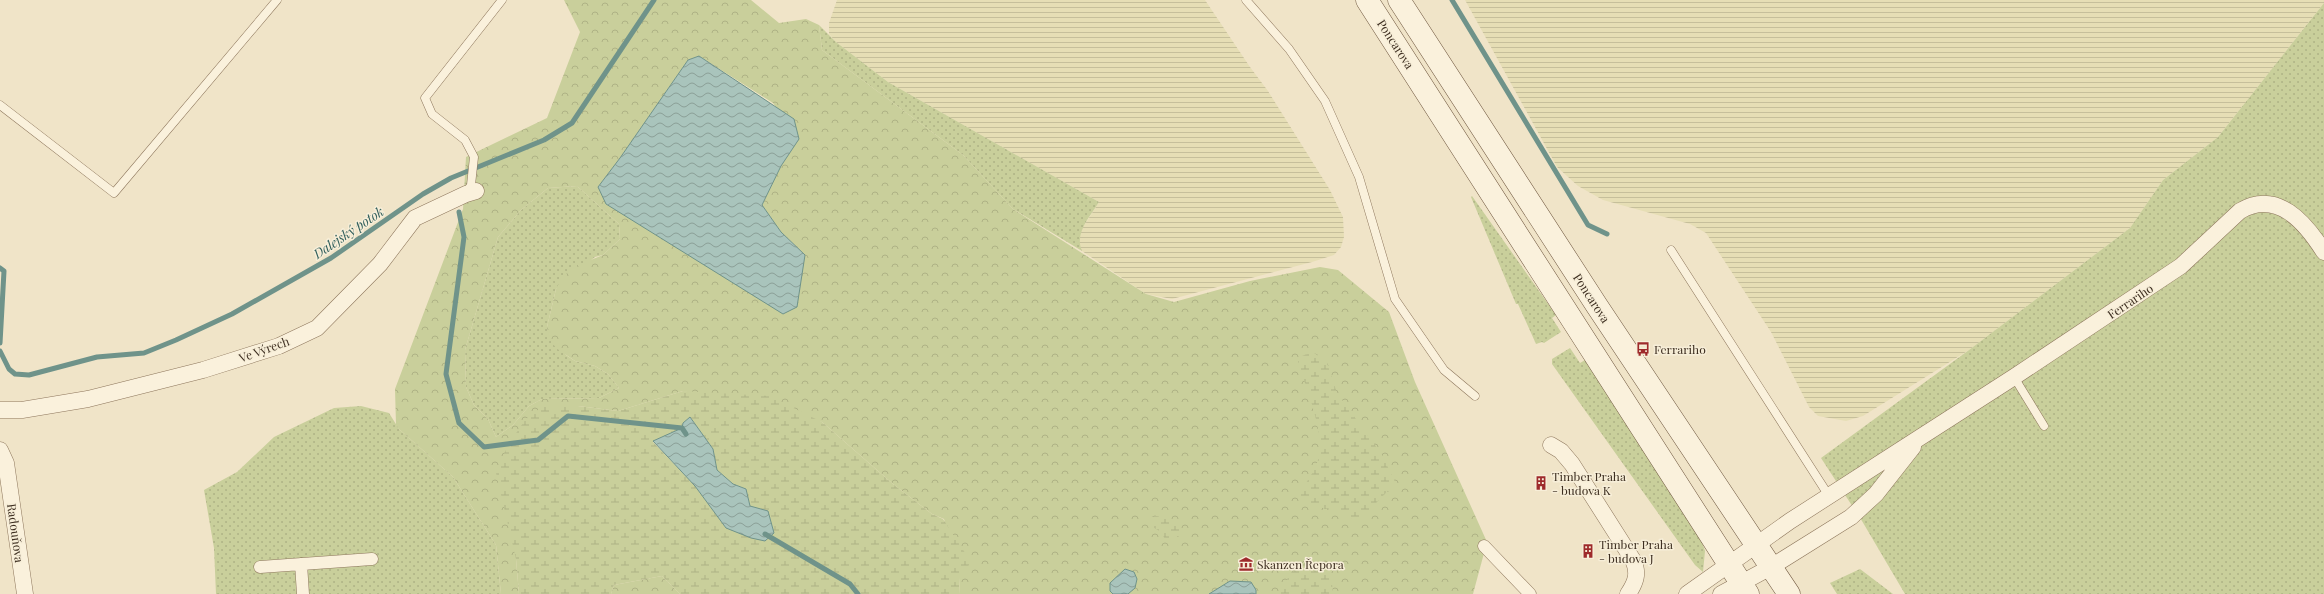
<svg xmlns="http://www.w3.org/2000/svg" width="2324" height="594" viewBox="0 0 2324 594" font-family="'Playfair Display',serif">
  <style>
    .farmland { fill: url(#farmland-rules) }
    .grass { fill: url(#grass-dots) }
    .forest { fill: url(#forest-crowns); fill-rule: evenodd }
    .wetland { fill: url(#wetland-marsh); fill-rule: evenodd }
    .water { fill: url(#water-waves); stroke: #6f938a }
    .lines { fill: none; stroke-linecap: round; stroke-linejoin: round }
    .stream { stroke: #6f938a; stroke-width: 5 }
    .service-casing { stroke: #8d765c; stroke-width: 9 }
    .pedestrian-casing { stroke: #8d765c; stroke-width: 13 }
    .minor-casing { stroke: #8d765c; stroke-width: 17 }
    .secondary-casing { stroke: #6f573f; stroke-width: 23 }
    .service { stroke: #faf1dc; stroke-width: 8 }
    .pedestrian { stroke: #faf1dc; stroke-width: 12 }
    .minor { stroke: #faf1dc; stroke-width: 16 }
    .secondary { stroke: #faf1dc; stroke-width: 22 }
    .labels { text-anchor: middle; dominant-baseline: central; stroke-width: 3; stroke-linejoin: round; paint-order: stroke }
    .street-label { font-size: 12px; fill: #3d2e20; stroke: #f7eed8 }
    .poi-label { font-size: 12px; fill: #3d2e20; stroke: #f7eed8; text-anchor: start }
    .water-label { font-size: 13px; font-style: italic; fill: #2f5d5a; stroke: #f7eed8 }
  </style>
  <defs>
    <pattern id="farmland-rules" width="6" height="5" patternUnits="userSpaceOnUse"><rect width="6" height="5" fill="#e6deb5"/><path d="M0 2.5h6" fill="none" stroke="#c6bf9b"/></pattern>
    <pattern id="grass-dots" width="8" height="8" patternUnits="userSpaceOnUse"><rect width="8" height="8" fill="#c9cf9b"/><path d="M2 2h.1M6 6h.1" fill="none" stroke="#aeb285" stroke-width="1.8" stroke-linecap="round"/></pattern>
    <pattern id="forest-crowns" width="20" height="18" patternUnits="userSpaceOnUse"><rect width="20" height="18" fill="#c9cf9b"/><path d="M2 6a3 3 0 1 1 6 0M12 15a3 3 0 1 1 6 0" fill="none" stroke="#aeb285"/></pattern>
    <pattern id="wetland-marsh" width="20" height="14" patternUnits="userSpaceOnUse"><rect width="20" height="14" fill="#c9cf9b"/><path d="M1 5h8M5 5V1M11 12h8M15 12V8" fill="none" stroke="#aeb285"/></pattern>
    <pattern id="water-waves" width="16" height="10" patternUnits="userSpaceOnUse"><rect width="16" height="10" fill="#a9c4bc"/><path d="M0 5q4-4 8 0t8 0" fill="none" stroke="#8ba098"/></pattern>
  </defs>
  <rect width="100%" height="100%" fill="#f0e4c8"/>
  <path class="farmland" d="M 837,0 L 1205,0 L 1250,67 L 1268,91 L 1330,190 L 1343,217 L 1344,237 L 1341,247 L 1334,255 L 1312,262 L 1172,299 L 1146,294 L 1082,251 L 1078,243 L 1080,232 L 1099,202 L 888,82 L 836,42 L 829,34 L 829,23 Z
    M 1465,0 L 2324,0 L 2324,3 L 2218,137 L 2163,180 L 2130,228 L 1969,350 L 1863,416 L 1846,421 L 1818,416 L 1809,407 L 1771,332 L 1706,233 L 1690,224 L 1603,200 L 1578,186 L 1557,167 Z"/>
  <path class="grass" d="M 2324,3 L 2324,594 L 1905,594 L 1862,521 L 1821,458 L 1969,350 L 2130,228 L 2163,180 L 2218,137 Z
    M 819,25 L 836,42 L 888,82 L 1099,202 C 1090,217 1074,233 1082,251 L 1013,209 L 963,155 L 822,50 Z
    M 577,186 L 619,224 L 620,239 L 603,255 L 595,257 L 556,289 L 547,327 L 566,355 L 575,361 L 595,366 L 608,374 L 619,388 L 599,398 L 542,399 L 529,406 L 513,425 L 496,437 L 488,419 L 474,405 L 466,387 L 465,350 L 498,237 L 521,210 L 548,188 Z
    M 1472,196 L 1556,315 L 1552,318 L 1561,332 L 1544,343 L 1542,342 L 1536,344 L 1518,304 L 1516,304 L 1471,197 Z
    M 1570,348 L 1580,363 L 1585,360 L 1700,536 L 1705,551 L 1703,572 L 1695,565 L 1552,364 L 1552,359 Z
    M 361,406 L 389,413 L 399,429 L 453,477 L 496,545 L 501,594 L 216,594 L 214,548 L 204,490 L 237,472 L 274,437 L 334,408 Z
    M 1860,569 L 1893,594 L 1837,594 L 1830,583 Z"/>
  <path class="forest" d="M 564,0 L 751,0 L 779,23 L 806,19 L 819,25 L 822,50 L 963,155 L 1013,209 L 1146,294 L 1174,302 L 1250,281 L 1320,267 L 1338,270 L 1389,312 L 1415,382 L 1487,542 L 1473,594 L 959,594 L 960,578 L 944,519 L 932,514 L 893,484 L 822,422 L 683,391 L 618,411 L 578,406 L 516,559 L 519,594 L 501,594 L 496,545 L 453,477 L 399,429 L 396,425 L 395,389 L 463,209 L 466,157 L 547,118 L 580,32 ZM 699,56 L 773,103 L 799,139 L 781,166 L 762,205 L 781,232 L 805,255 L 802,268 L 598,187 L 620,158 L 688,60 ZM 577,186 L 619,224 L 620,239 L 603,255 L 578,265 L 562,277 L 556,289 L 547,327 L 549,338 L 556,348 L 575,361 L 595,366 L 608,374 L 619,388 L 599,398 L 542,399 L 529,406 L 513,425 L 496,437 L 488,419 L 474,405 L 466,387 L 465,350 L 498,237 L 521,210 L 548,188 Z
    M 662,576 L 680,594 L 611,594 L 614,585 Z"/>
  <path class="wetland" d="M 1312,352 L 1326,360 L 1337,393 L 1382,455 L 1395,482 C 1388,491 1385,494 1377,502 C 1368,512 1372,514 1357,523 L 1337,508 L 1325,509 L 1304,500 L 1299,494 C 1307,481 1319,466 1320,450 C 1322,426 1304,382 1297,358 Z
    M 683,391 L 769,396 L 822,422 L 893,484 L 932,514 L 943,519 L 971,562 L 960,578 L 959,594 L 680,594 L 662,576 L 614,585 L 611,594 L 519,594 L 516,559 L 496,473 L 508,445 L 525,420 L 544,405 L 578,406 L 618,411 ZM 690,417 L 713,449 L 717,470 L 733,484 L 746,489 L 750,506 L 726,528 L 695,486 L 653,442 L 682,428 L 683,423 Z
    M 1157,516 L 1175,520 L 1180,526 L 1178,536 L 1166,541 L 1161,532 L 1151,526 L 1151,517 Z
    M 1322,562 L 1332,583 L 1333,594 L 1279,594 L 1279,590 L 1299,563 Z"/>
  <path class="water" d="M 699,56 L 794,119 L 799,139 L 781,166 L 762,205 L 781,232 L 805,255 L 797,307 L 783,314 L 606,204 L 598,187 L 620,158 L 688,60 Z
    M 690,417 L 713,449 L 717,470 L 733,484 L 746,489 L 750,506 L 768,511 L 774,533 L 765,541 L 751,538 L 726,528 L 695,486 L 653,441 L 682,428 L 683,423 Z
    M 1125,569 L 1134,572 L 1137,579 L 1135,588 L 1128,594 L 1113,594 L 1110,591 L 1110,583 Z
    M 1230,581 L 1251,582 L 1256,590 L 1256,594 L 1209,594 Z"/>
  <g class="lines">
    <path class="stream" d="M 1452,0 L 1588,225 L 1607,234
      M 459,212 L 464,237 L 446,374 L 459,423 L 484,447 L 538,440 L 568,416 L 682,428 L 686,434
      M 0,268 L 4,271 L 0,343
      M 0,351 L 9,369 L 15,374 L 29,375 L 97,357 L 144,353 L 176,340 L 232,314 L 331,258 L 423,194 L 451,178 L 544,140 L 572,123 L 654,0
      M 765,534 L 850,584 L 858,594"/>
    <defs>
      <path id="service" d="M 1246,0 L 1289,49 L 1325,101 L 1359,177 L 1395,299 L 1444,370 L 1475,396
        M 0,105 L 114,193 L 277,0
        M 466,193 L 471,185 L 474,157 L 465,140 L 432,114 L 425,98 L 502,0
        M 1671,250 L 1829,496
        M 2014,377 L 2044,426"/>
      <path id="pedestrian" d="M 1484,546 L 1530,594
        M 301,564 L 303,594
        M 260,567 L 372,559"/>
      <path id="minor" d="M 0,410 L 22,410 L 88,399 L 203,370 L 279,346 L 317,328 L 380,264 L 415,218 L 466,194 L 476,191
        M 1551,445 L 1561,451 L 1572,464 L 1633,560 C 1639,573 1636,582 1628,594
        M 0,450 L 6,463 L 25,594
        M 1687,594 L 1790,521 L 2014,377 L 2181,266 L 2240,211 C 2277,189 2305,222 2324,252
        M 1721,594 L 1771,567 L 1851,517 L 1876,494 L 1913,447"/>
      <path id="secondary" d="M 1367,0 L 1748,594
        M 1399,0 L 1597,306 L 1789,594"/>
    </defs>
    <use href="#service" class="service-casing"/>
    <use href="#pedestrian" class="pedestrian-casing"/>
    <use href="#minor" class="minor-casing"/>
    <use href="#secondary" class="secondary-casing"/>
    <use href="#service" class="service"/>
    <use href="#pedestrian" class="pedestrian"/>
    <use href="#minor" class="minor"/>
    <use href="#secondary" class="secondary"/>
  </g>
  <defs>
    <symbol id="bus-bare" viewBox="-9 -9 18 18"><path d="M-5-6H5V4H4V6H2V4H-2V6H-4V4H-5ZM-3.5-4V0h7V-4ZM-3.5 1.2v1.5H-2V1.2ZM2 1.2v1.5H3.5V1.2Z" fill="#9e2a2b" stroke="#f7eed8" stroke-width="2.5" paint-order="stroke"/></symbol>
    <symbol id="building-bare" viewBox="-9 -9 18 18"><path d="M-4-6H4V6H1V3H-1V6H-4ZM-2.5-4.3h1.7v1.8h-1.7ZM.8-4.3h1.7v1.8H.8ZM-2.5-1h1.7V.8h-1.7ZM.8-1h1.7V.8H.8Z" fill="#9e2a2b" stroke="#f7eed8" stroke-width="2.5" paint-order="stroke"/></symbol>
    <symbol id="museum-bare" viewBox="-9 -9 18 18"><path d="M0-6L6-3V-2H-6V-3ZM-5-1h2V3h-2ZM-1-1h2V3h-2ZM3-1h2V3H3ZM-6 4H6V6H-6Z" fill="#9e2a2b" stroke="#f7eed8" stroke-width="2.5" paint-order="stroke"/></symbol>
  </defs>
  <g fill-rule="evenodd">
    <use href="#bus-bare" x="1633" y="339" width="20" height="20"/>
    <use href="#building-bare" x="1531" y="473" width="20" height="20"/>
    <use href="#building-bare" x="1578" y="541" width="20" height="20"/>
    <use href="#museum-bare" x="1236" y="554" width="20" height="20"/>
  </g>
  <g class="labels">
    <g class="street-label">
      <text transform="translate(1396 44) rotate(57)">Poncarova</text>
      <text transform="translate(1592 298) rotate(57)">Poncarova</text>
      <text transform="translate(2130 301) rotate(-34)">Ferrariho</text>
      <text transform="translate(264 349) rotate(-20)">Ve Výrech</text>
      <text transform="translate(16 533) rotate(82)">Radouňova</text>
    </g>
    <g class="poi-label">
      <text x="1654" y="349">Ferrariho</text>
      <text x="1552" y="476">Timber Praha<tspan x="1552" dy="14">- budova K</tspan></text>
      <text x="1599" y="544">Timber Praha<tspan x="1599" dy="14">- budova J</tspan></text>
      <text x="1257" y="564">Skanzen Řepora</text>
    </g>
    <g class="water-label">
      <text transform="translate(348 232) rotate(-34)">Dalejský potok</text>
    </g>
  </g>
</svg>
